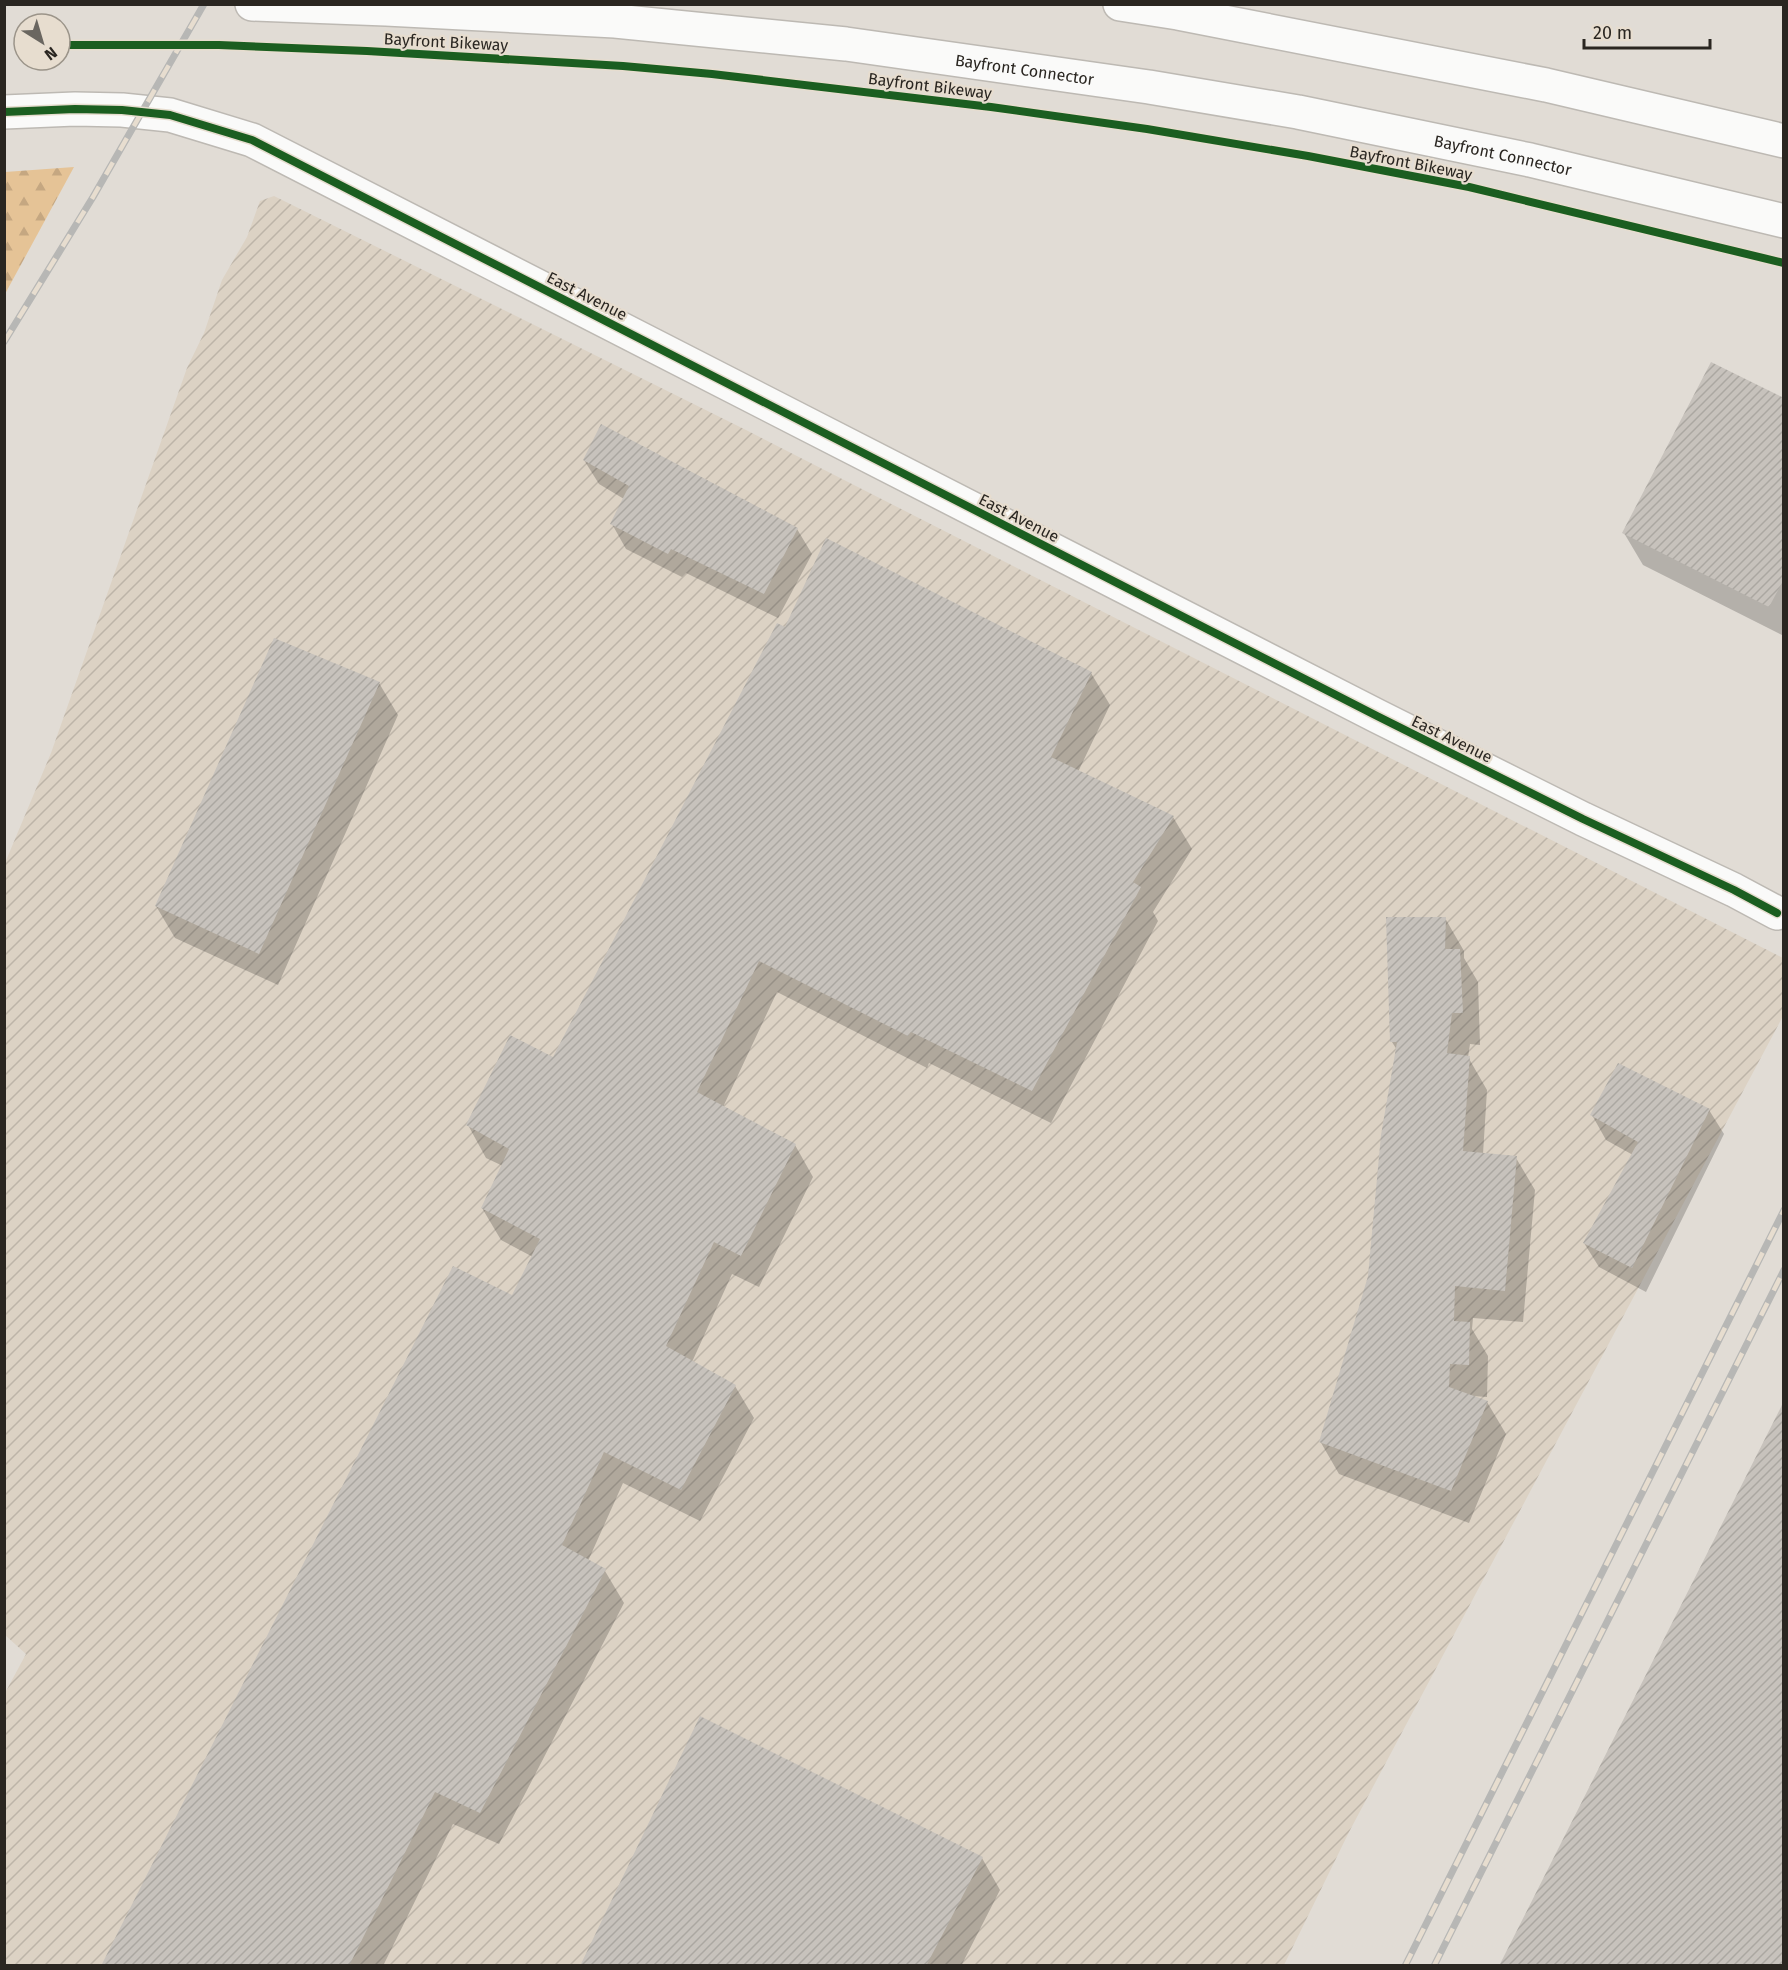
<svg xmlns="http://www.w3.org/2000/svg" width="1788" height="1970" viewBox="0 0 1788 1970" font-family="'Fira Sans',sans-serif">
  <style>
    .industrial { fill: url(#industrial-furrows) }
    .forest { fill: url(#forest-firs) }
    .shadow { fill: #0003 }
    .building { fill: url(#building-hatch) }
    .lines { fill: none; stroke-linecap: round; stroke-linejoin: round }
    .minor-casing { stroke: #bdb9b3; stroke-width: 36 }
    .highway-casing { stroke: #bdb9b3; stroke-width: 36 }
    .minor { stroke: #fafaf9; stroke-width: 33 }
    .highway { stroke: #fafaf9; stroke-width: 33 }
    .rail-casing { stroke: #b7b7b5; stroke-width: 7 }
    .rail { stroke: #e7ddcf; stroke-width: 4.5; stroke-dasharray: 14; stroke-linecap: butt }
    .cycleway-casing { stroke: #e7ddcf; stroke-width: 11 }
    .cycleway { stroke: #1b5e20; stroke-width: 8 }
    .labels { text-anchor: middle; dominant-baseline: central; stroke-width: 4.5; stroke-linejoin: round; paint-order: stroke }
    .street-label { font-size: 16px; fill: #2a2621; stroke: #e7ddcf }
  </style>
  <defs>
    <pattern id="industrial-furrows" width="10" height="10" patternUnits="userSpaceOnUse" patternTransform="scale(1.5)"><rect width="10" height="10" fill="#dcd2c4"/><path d="M-1 1l2-2M0 10L10 0M9 11l2-2" fill="none" stroke="#bdb4a8"/></pattern>
    <pattern id="forest-firs" width="22" height="20" patternUnits="userSpaceOnUse" patternTransform="scale(1.5)"><rect width="22" height="20" fill="#e5c396"/><path d="M5 1l3.5 6h-7zM16 11l3.5 6h-7z" fill="#c5a781"/></pattern>
    <pattern id="building-hatch" width="6" height="6" patternUnits="userSpaceOnUse" patternTransform="scale(1.5)"><rect width="6" height="6" fill="#c7c2bc"/><path d="M-1 1l2-2M0 6l6-6M5 7l2-2" fill="none" stroke="#aba7a1"/></pattern>
  </defs>
  <rect width="100%" height="100%" fill="#e1dcd5"/>
  <path class="industrial" d="M 274,196 L 748,431 L 1783,958 L 1783,1016 L 1349,1832 L 1284,1965 L 5,1965 L 5,1693 L 26,1654 L 5,1635 L 5,863 L 51,753 L 187,368 L 204,333 L 222,280 L 247,237 L 260,201 Z"/>
  <path class="forest" d="M 74,167 L 5,294 L 5,172 Z"/>
  <path class="shadow" d="M 1784,400 L 1784,636 L 1643,565 L 1624,533 Z
    M 584,460 L 797,529 L 812,554 L 778,618 L 686,573 L 682,577 L 626,549 L 612,524 L 624,499 L 599,484 Z
    M 786,629 L 1091,673 L 1110,705 L 1078,772 L 1173,817 L 1192,849 L 1153,912 L 1158,921 L 1051,1123 L 929,1063 L 927,1068 L 777,992 L 723,1107 L 795,1145 L 813,1177 L 759,1287 L 732,1274 L 692,1362 L 735,1386 L 754,1418 L 700,1521 L 623,1483 L 588,1561 L 605,1571 L 624,1603 L 499,1844 L 453,1824 L 383,1966 L 103,1966 L 513,1297 L 533,1257 L 501,1240 L 482,1208 L 503,1166 L 486,1158 L 468,1125 L 553,1059 Z
    M 379,683 L 398,715 L 278,985 L 175,938 L 156,906 Z
    M 1445,918 L 1464,951 L 1464,958 L 1478,982 L 1480,1045 L 1470,1044 L 1468,1057 L 1487,1090 L 1483,1154 L 1516,1158 L 1535,1190 L 1523,1322 L 1473,1318 L 1472,1329 L 1488,1356 L 1487,1397 L 1473,1396 L 1487,1402 L 1506,1434 L 1469,1523 L 1339,1474 L 1320,1441 L 1370,1276 L 1397,1050 L 1392,1042 Z
    M 1709,1110 L 1724,1134 L 1646,1292 L 1599,1267 L 1584,1243 L 1633,1155 L 1606,1140 L 1592,1115 Z
    M 982,1858 L 1000,1890 L 961,1966 L 582,1966 Z"/>
  <path class="building" d="M 1711,362 L 1784,398 L 1784,579 L 1769,607 L 1622,533 Z
    M 601,424 L 798,528 L 764,594 L 671,549 L 668,554 L 610,524 L 629,486 L 583,460 Z
    M 826,538 L 1092,672 L 1051,757 L 1174,816 L 1133,882 L 1141,887 L 1032,1091 L 911,1032 L 908,1036 L 759,961 L 697,1092 L 796,1144 L 741,1256 L 714,1242 L 666,1346 L 736,1385 L 681,1490 L 604,1452 L 562,1545 L 606,1569 L 480,1813 L 435,1792 L 349,1966 L 101,1966 L 453,1266 L 512,1295 L 540,1239 L 481,1208 L 509,1149 L 466,1125 L 510,1035 L 553,1057 L 777,623 L 785,627 Z
    M 274,638 L 380,682 L 259,954 L 155,906 Z
    M 1386,917 L 1446,917 L 1445,949 L 1460,949 L 1463,1013 L 1452,1013 L 1447,1053 L 1470,1056 L 1463,1151 L 1517,1156 L 1505,1291 L 1455,1286 L 1454,1321 L 1470,1322 L 1469,1365 L 1450,1364 L 1449,1387 L 1488,1401 L 1451,1491 L 1319,1442 L 1368,1276 L 1381,1135 L 1397,1042 L 1390,1042 Z
    M 1618,1063 L 1710,1109 L 1632,1268 L 1583,1243 L 1638,1142 L 1590,1115 Z
    M 1784,1401 L 1784,1966 L 1499,1966 Z
    M 700,1716 L 983,1857 L 926,1966 L 580,1966 Z"/>
  <g class="lines">
    <defs>
      <path id="minor" d="M 4,112 L 75,109 L 122,110 L 170,115 L 252,140 L 1377,716 L 1583,819 L 1734,890 L 1777,913"/>
      <g id="highway">
        <path id="s1" d="M 252,4 L 386,9 L 615,21 L 846,44 L 1149,87 L 1298,112 L 1530,160 L 1784,221"/>
        <path d="M 1120,4 L 1178,13 L 1546,85 L 1784,141"/>
      </g>
    </defs>
    <use href="#minor" class="minor-casing"/>
    <use href="#highway" class="highway-casing"/>
    <use href="#minor" class="minor"/>
    <use href="#highway" class="highway"/>
    <defs>
      <path id="rail" d="M 4,342 L 93,197 L 204,4
        M 1405,1966 L 1784,1210
        M 1434,1966 L 1784,1270"/>
    </defs>
    <use href="#rail" class="rail-casing"/>
    <use href="#rail" class="rail"/>
    <defs>
      <path id="cycleway" d="M 60,45 L 219,45 L 367,51 L 623,66 L 712,74 L 991,107 L 1147,129 L 1308,156 L 1469,187 L 1784,263
        M 4,112 L 75,109 L 122,110 L 170,115 L 252,140 L 1377,716 L 1583,819 L 1734,890 L 1777,913"/>
    </defs>
    <use href="#cycleway" class="cycleway-casing"/>
    <use href="#cycleway" class="cycleway"/>
  </g>
  <g class="labels">
    <g class="street-label">
      <text transform="translate(446 42) rotate(3)">Bayfront Bikeway</text>
      <text stroke="none"><textPath href="#s1" startOffset="776">Bayfront Connector</textPath></text>
      <text transform="translate(930 86) rotate(7)">Bayfront Bikeway</text>
      <text stroke="none"><textPath href="#s1" startOffset="1262">Bayfront Connector</textPath></text>
      <text transform="translate(1411 163) rotate(11)">Bayfront Bikeway</text>
      <text transform="translate(587 296) rotate(27)">East Avenue</text>
      <text transform="translate(1019 518) rotate(27)">East Avenue</text>
      <text transform="translate(1452 739) rotate(26)">East Avenue</text>
    </g>
  </g>
  <rect width="1788" height="1970" fill="none" stroke="#2a2621" stroke-width="12"/>
  <g transform="translate(42 42) rotate(143)"><circle r="28" fill="#e7ddcf" stroke="#9b9489" stroke-width="1.5"/>
  <path d="M0-4.5L10 22L0 15L-10 22Z" fill="#6a6660"/>
  <text y="-9" font-size="16" font-weight="bold" text-anchor="middle" fill="#2a2621">N</text>
  </g>
  <path d="M1584 39v9h126v-9" fill="none" stroke="#2a2621" stroke-width="3"/>
  <text x="1593" y="39" font-size="18" fill="#2a2621" stroke="#e7ddcf" stroke-width="4.5" paint-order="stroke">20 m</text>
</svg>
